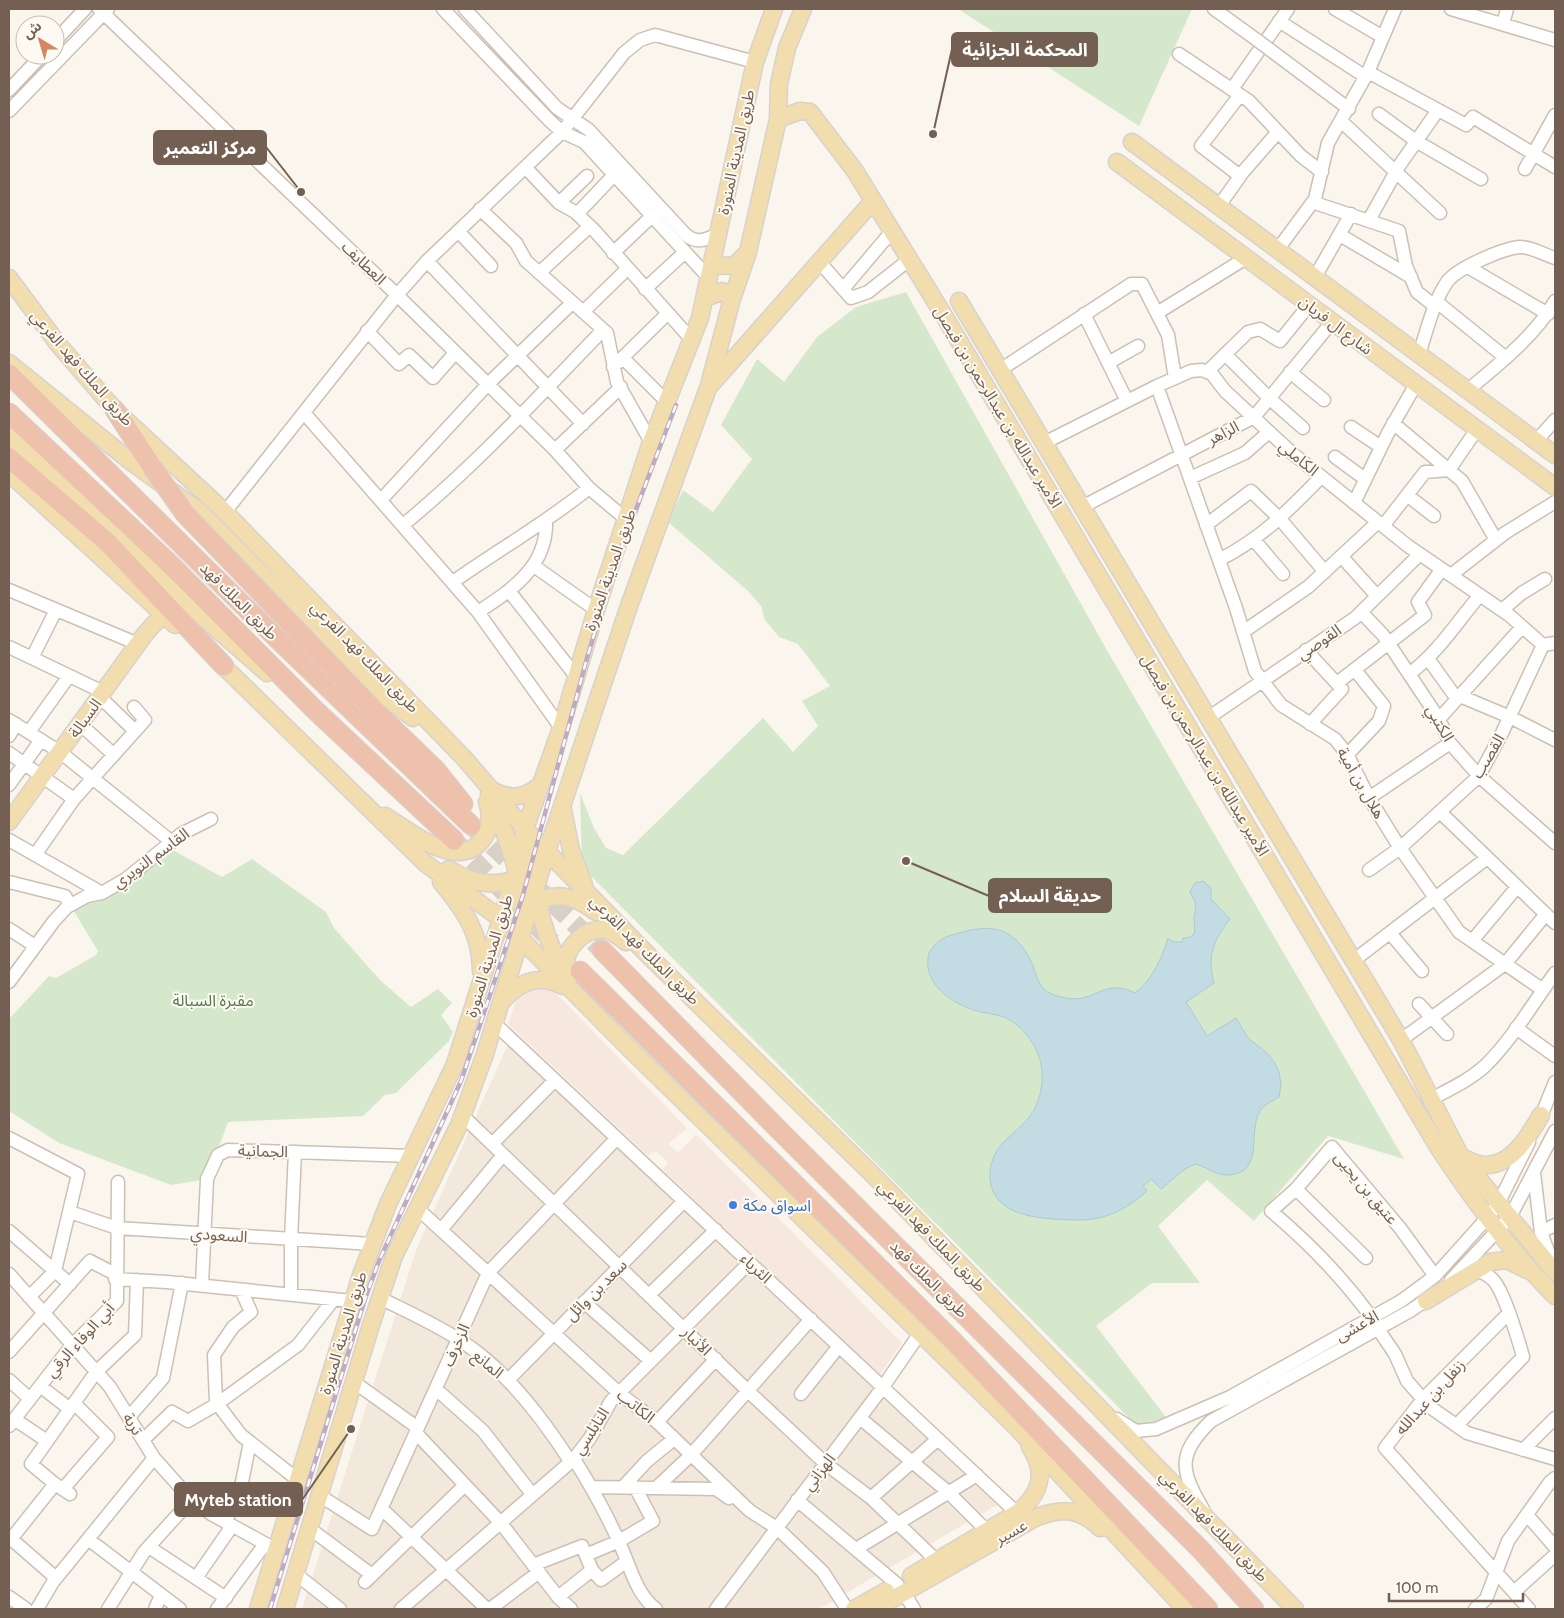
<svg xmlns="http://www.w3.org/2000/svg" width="1564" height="1618" viewBox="0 0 1564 1618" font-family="Cabin,'Noto Sans Arabic',sans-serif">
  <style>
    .residential { fill: #f2e9dc }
    .commercial { fill: #f7e8df }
    .green { fill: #d5e8cc }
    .water { fill: #c3dce3; stroke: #aacad4 }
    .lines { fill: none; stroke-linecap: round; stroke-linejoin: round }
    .highway-tunnel { stroke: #d9d0c6; stroke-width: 19; stroke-dasharray: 19 9; stroke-linecap: butt }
    .minor-casing { stroke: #ccc0b3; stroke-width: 15 }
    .major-casing { stroke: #d8d2cf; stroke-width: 19 }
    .highway-casing { stroke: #d8d2cf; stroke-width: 21 }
    .minor { stroke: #fff; stroke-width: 12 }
    .major { stroke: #f1ddae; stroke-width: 16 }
    .highway { stroke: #edc1ac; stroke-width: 19 }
    .rail-casing { stroke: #bbabc5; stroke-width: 4.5 }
    .rail { stroke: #fdfaf3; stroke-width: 2.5; stroke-dasharray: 8; stroke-linecap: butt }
    .minor-bridge-casing { stroke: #ccc0b3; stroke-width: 15; stroke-linecap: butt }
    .highway-bridge-casing { stroke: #d8d2cf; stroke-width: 21; stroke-linecap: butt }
    .minor-bridge { stroke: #fff; stroke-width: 12 }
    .highway-bridge { stroke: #edc1ac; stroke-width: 19 }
    .shop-dot { fill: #3f7fe0; stroke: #fdfaf3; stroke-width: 2 }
    .labels { text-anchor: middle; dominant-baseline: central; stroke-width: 4; stroke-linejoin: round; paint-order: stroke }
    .street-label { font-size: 16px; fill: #746052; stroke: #fdfaf3 }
    .park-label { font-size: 16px; fill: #54784b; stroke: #fdfaf3 }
    .shop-label { font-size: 16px; fill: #366cbe; stroke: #fdfaf3; text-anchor: start }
    .leader { fill: none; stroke: #746052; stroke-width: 2 }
    .callout-dot { fill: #746052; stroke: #fdfaf3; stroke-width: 2 }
    .callout { fill: #746052; stroke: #746052; stroke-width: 2 }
    .callout-label { font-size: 18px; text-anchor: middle; font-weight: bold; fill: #fff }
  </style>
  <rect width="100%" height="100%" fill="#fbf6ed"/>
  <path class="residential" d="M 509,1042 L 1009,1498 L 819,1609 L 302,1609 L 416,1250 Z"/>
  <path class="commercial" d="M 550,987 L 687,1128 L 668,1144 L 678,1153 L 696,1134 L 902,1343 L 879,1376 L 663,1170 L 668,1162 L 655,1151 L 648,1156 L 508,1024 L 518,995 L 525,988 Z"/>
  <path class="green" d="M 958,9 L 1192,9 L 1139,126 Z
    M 906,292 L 1108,652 L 1404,1159 L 1328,1136 L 1254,1221 L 1207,1180 L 1158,1226 L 1200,1283 L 1152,1283 L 1096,1326 L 1166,1417 L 1138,1427 L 582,867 L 580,793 L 594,828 L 606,848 L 623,855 L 763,718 L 793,752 L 818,726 L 802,701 L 830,686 L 798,644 L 779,637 L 765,620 L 761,606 L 748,591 L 668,522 L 683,490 L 713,512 L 752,459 L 721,425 L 757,359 L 784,382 L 817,337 L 856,307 Z
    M 167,847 L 222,877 L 252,859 L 326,912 L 334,928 L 380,980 L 411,1007 L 438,989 L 452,1003 L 441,1015 L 453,1032 L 449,1041 L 396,1093 L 385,1095 L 363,1116 L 228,1122 L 207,1179 L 171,1185 L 59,1143 L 9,1111 L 9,1019 L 49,976 L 56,978 L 96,955 L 98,951 L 70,905 L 102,893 Z"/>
  <path class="water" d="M 1203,881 L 1211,888 L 1211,899 L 1230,919 C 1213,941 1207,955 1214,983 L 1186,1002 L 1207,1036 L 1236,1018 L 1248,1038 L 1267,1053 L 1274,1062 L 1279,1072 L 1281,1084 L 1279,1097 C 1273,1101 1263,1105 1260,1111 C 1247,1133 1266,1176 1225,1175 C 1215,1174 1206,1167 1196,1164 L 1185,1169 L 1161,1189 L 1151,1179 L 1143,1186 L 1147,1191 C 1127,1209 1106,1220 1079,1220 C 1050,1219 999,1220 991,1185 C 988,1173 991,1162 996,1152 C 1005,1137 1020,1130 1030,1116 C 1042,1100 1046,1073 1038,1054 C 1032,1040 1023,1028 1010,1020 C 1000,1014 988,1014 977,1011 C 952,1004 921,983 929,953 C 938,938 947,936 963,932 C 998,922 1019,933 1033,966 C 1036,974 1038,984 1045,990 C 1049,994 1060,997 1066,998 C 1095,1004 1104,977 1135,993 C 1151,982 1163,956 1168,938 L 1174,942 L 1182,942 L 1183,938 C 1197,939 1195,929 1194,919 C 1194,913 1197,908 1195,902 C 1194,897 1191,896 1190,891 L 1195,883 Z"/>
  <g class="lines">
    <path class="highway-tunnel" d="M 472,826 L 602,950
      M 454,840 L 552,942"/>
    <defs>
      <path id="minor" d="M 99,9 L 397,295 L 555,450 L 589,488 L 627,520
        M 443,9 L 549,120 L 562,132 L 584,142 L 710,279
        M 465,9 L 557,108 L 589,130 L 686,235 C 697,244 705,240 718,234
        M 1214,9 L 1257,40
        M 1335,9 L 1383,37
        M 1395,9 L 1368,72 L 1328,143 L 1315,199 L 1318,204 L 1399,231 L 1406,266 L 1417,292 L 1436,307
        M 1451,9 L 1555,40
        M 1279,21 L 1366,77
        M 1503,24 L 1507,9
        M 55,41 L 85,9
        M 1269,49 L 1349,109
        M 1179,54 L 1249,101 L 1301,156 L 1322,172
        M 1368,72 L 1466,125 L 1473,117 L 1555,167
        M 1232,89 L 1288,9
        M 9,90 L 42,55
        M 9,111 L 108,9
        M 1379,114 L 1416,141 L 1481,179
        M 1342,122 L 1440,213
        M 525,167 L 559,203 L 575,212 L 594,230 L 691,339
        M 1525,169 L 1555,115
        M 1240,176 L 1201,146 L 1240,95
        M 559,203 L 587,176
        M 1219,206 L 1243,172 L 1277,133
        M 480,209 L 516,243 L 526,261 L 607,333 L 617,382 L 651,442
        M 577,214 L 614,175
        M 1369,220 L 1399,166 L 1438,110
        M 458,231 L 491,266
        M 1340,235 L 1411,277
        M 1278,249 L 1315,199
        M 613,253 L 651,217
        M 427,261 L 583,424
        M 823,266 L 851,298 L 868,292 L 910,259
        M 1468,267 L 1548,314
        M 539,273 L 590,226
        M 1315,277 L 1351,214
        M 645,289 L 685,252
        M 843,289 L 893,230
        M 1437,302 L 1506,358
        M 583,312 L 627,269
        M 1157,313 L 1246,258
        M 1084,314 L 1127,401
        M 367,331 L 399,364 L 409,355 L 433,378 L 455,353
        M 1225,354 L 1269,398 L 1303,428
        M 1419,354 C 1427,331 1433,302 1447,282 C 1457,268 1502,249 1519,247 C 1529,246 1545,255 1555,258
        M 623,358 L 667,402
        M 1108,363 L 1138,346
        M 613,367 L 667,314
        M 1000,370 L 1131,284 L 1142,284 L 1168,335 L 1175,378
        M 1207,372 L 1248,332 L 1260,329 L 1280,341 L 1309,305
        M 1290,372 L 1324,400
        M 1157,386 L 1236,608 L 1255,671 L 1281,705 L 1335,739 L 1347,754 L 1369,798 L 1400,848 L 1459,932 L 1543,990
        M 1468,390 C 1499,364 1535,336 1555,301
        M 305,414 L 478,612 L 561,728
        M 1393,423 L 1462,481 L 1496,540
        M 1351,427 L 1381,447
        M 1536,441 L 1555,420
        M 1044,443 L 1157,386 L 1191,371 L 1202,370 L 1212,374 L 1225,391 L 1292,453 L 1408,546 L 1509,615 L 1543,645
        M 555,450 L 621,387
        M 1335,457 L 1365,479
        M 1190,478 L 1245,453 L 1269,432
        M 1407,495 L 1434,516
        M 381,500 L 488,384 L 572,303
        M 1354,503 L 1388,433 L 1416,384
        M 1082,507 L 1254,417 L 1332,322
        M 225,512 L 397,295 L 427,261 L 562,132 L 624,53 L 640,40 L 655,35 L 755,62
        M 403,525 C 475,466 538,397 603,330
        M 1206,525 L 1251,491 L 1280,519 L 1325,572
        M 1383,526 L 1425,472 L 1449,470 L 1477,429
        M 1254,540 L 1283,574
        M 1342,557 L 1377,596
        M 1219,560 C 1262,538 1288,511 1321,477
        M 534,566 L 596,610
        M 1451,575 L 1505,533 L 1555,502
        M 453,582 C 498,550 546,523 589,488
        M 9,590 L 138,644
        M 509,591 L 575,675
        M 1502,610 L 1522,593 L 1545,579
        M 478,612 C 513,589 548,566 546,520
        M 1361,612 L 1383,635 L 1439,719 L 1450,743 L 1479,776 L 1555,843
        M 1243,632 L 1308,587 L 1378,522
        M 9,647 L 103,692
        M 1306,650 L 1342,689 L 1310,724
        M 32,658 L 56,610
        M 1429,660 L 1457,699
        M 1409,674 C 1438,653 1457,622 1480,595
        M 1337,683 L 1425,615 L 1418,602 L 1442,569
        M 1460,696 L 1510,717 L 1555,740
        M 100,697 L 135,731
        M 1208,718 L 1355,618 L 1420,554
        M 1439,719 L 1522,627
        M 9,720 L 60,752 L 172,842
        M 80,724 L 114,755
        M 29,732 L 69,676
        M 9,736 L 16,724
        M 9,753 L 74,799
        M 1347,755 L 1379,721 L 1384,706 L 1355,670
        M 9,785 L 41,740
        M 1369,798 L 1450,743
        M 1440,812 L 1555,923
        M 9,840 L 102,893
        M 35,855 L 74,799 L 145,720 L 134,707
        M 1369,870 L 1400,848 L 1479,776 L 1502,733 L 1543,645 L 1555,643
        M 9,882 L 65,896 L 70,905
        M 9,929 L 35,946
        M 1390,933 L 1422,971
        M 1472,941 L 1517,887
        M 1353,961 L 1487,858
        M 9,982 L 54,921 L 67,907 L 87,896 L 102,893 L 126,879 L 181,834 L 211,819
        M 1419,1004 L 1447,1034
        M 494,1023 L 1017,1513
        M 1516,1028 L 1555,1056
        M 1401,1040 L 1505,964 L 1546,914
        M 1431,1099 C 1450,1089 1470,1080 1486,1065 C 1513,1038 1533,1003 1555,973
        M 463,1116 L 748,1391 L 826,1464 L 871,1498 L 937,1561
        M 1538,1124 L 1555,1082
        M 9,1138 L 78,1174 L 55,1271 L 29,1297
        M 492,1144 L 555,1080
        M 1534,1173 L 1541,1232 L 1553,1265
        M 1296,1189 L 1366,1258
        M 418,1209 L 619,1393 L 657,1422 L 750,1511 L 777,1528 L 823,1572 L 847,1609
        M 70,1212 L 117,1228 L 372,1244
        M 441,1230 L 503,1155
        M 9,1231 L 70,1284
        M 1541,1232 L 1555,1225
        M 9,1274 L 110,1387 L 154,1458 L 187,1495 L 211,1514 L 277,1550
        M 115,1279 L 167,1282 L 352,1301
        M 1451,1280 L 1510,1217 L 1555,1131
        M 202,1285 L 207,1179 L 218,1155 L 228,1150 L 412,1156
        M 241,1290 L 251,1312 L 233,1327 L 214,1355 L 216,1402 L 241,1435 L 298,1480
        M 291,1295 L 291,1240 L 295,1152
        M 649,1295 L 716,1230
        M 380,1298 C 406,1311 433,1323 458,1339 C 504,1367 541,1416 570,1461
        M 584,1302 L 651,1361
        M 1509,1313 L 1423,1399 L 1385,1448 L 1529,1609
        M 1372,1318 C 1343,1278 1309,1243 1271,1211 L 1296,1189 L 1332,1147 L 1400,1228 L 1435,1276
        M 1378,1329 L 1395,1354 L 1407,1381 L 1430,1407 L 1467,1433 L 1555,1459
        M 9,1352 L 90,1261 L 115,1274
        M 9,1380 L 30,1399
        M 508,1380 L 684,1201
        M 354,1382 L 418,1428
        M 40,1386 L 70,1409
        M 436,1389 L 483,1431 L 532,1494
        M 801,1394 L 839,1346
        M 129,1417 L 163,1378 L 182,1283
        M 860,1418 L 948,1492 L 987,1531
        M 14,1419 L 47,1441
        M 1117,1419 L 1136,1431 L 1156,1429 L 1230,1397 L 1401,1301 L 1435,1276 L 1487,1218 L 1498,1204 L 1529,1142
        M 657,1422 L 716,1359
        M 1457,1425 L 1523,1357 C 1519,1341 1514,1327 1509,1312 C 1501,1292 1495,1269 1469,1271
        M 9,1426 L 72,1345 L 117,1301 L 118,1182
        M 416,1433 L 500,1522 L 558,1597 L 571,1609
        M 143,1440 L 172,1412 L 188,1421 L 217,1404 L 298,1345 L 334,1299
        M 1523,1450 L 1555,1418
        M 574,1459 C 591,1486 606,1513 619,1542 C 630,1565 635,1593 656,1609
        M 592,1487 L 716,1489 L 729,1498
        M 623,1487 L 647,1461 L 674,1439
        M 657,1487 L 691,1455 L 811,1319
        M 63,1489 L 108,1437 L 74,1403
        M 70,1494 L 55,1484 L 31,1464 L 96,1372 L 135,1335 L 137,1280
        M 319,1495 L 372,1529 L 488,1273 L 617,1138
        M 871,1498 L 938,1439
        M 797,1500 L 897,1584
        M 382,1509 L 487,1609
        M 1203,1509 C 1180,1470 1177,1454 1211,1421 L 1410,1311 L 1432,1296
        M 1527,1515 L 1555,1547
        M 225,1522 L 240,1492 L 250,1442
        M 309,1528 L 372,1575
        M 9,1537 L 56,1578
        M 11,1539 L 55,1484
        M 88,1539 L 180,1609
        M 149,1547 L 226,1598
        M 856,1549 L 977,1475
        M 586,1555 L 619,1541 L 653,1521 L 635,1487
        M 533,1565 L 582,1546 L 592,1570 L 601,1580 L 627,1561
        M 296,1574 L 340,1609
        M 196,1578 L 232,1526
        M 365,1582 L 465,1485
        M 1514,1592 L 1555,1555
        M 904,1593 L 914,1609
        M 9,1597 L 26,1609
        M 558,1597 L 592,1570
        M 37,1609 L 53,1582 L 154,1458
        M 108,1609 L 144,1552 L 192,1499
        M 155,1609 L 161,1595
        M 217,1609 L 265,1544
        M 401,1609 L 574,1459 L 590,1438 L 611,1401 L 750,1262
        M 490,1609 L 539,1572
        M 716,1609 L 883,1387 L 920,1333
        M 1475,1609 L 1486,1599 L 1508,1541 L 1550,1482 L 1555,1478"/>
      <path id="major" d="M 778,119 L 800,111 L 810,112 L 855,171 L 940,309 L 1438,1147 C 1473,1200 1510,1251 1555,1296
        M 1132,142 L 1555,455
        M 1117,162 L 1555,487
        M 711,265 L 734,266 L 748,252
        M 9,278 L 58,344 L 115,410 L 225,512 L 464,758 L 525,829 L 651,958 L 872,1174 L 1295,1609
        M 706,298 L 722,291 L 732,299 L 709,385
        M 732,299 L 748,252 L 778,119 L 779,84 L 787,48 L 803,9
        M 959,301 L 1401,1040 L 1461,1157 L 1555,1272
        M 9,363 L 130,461 L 199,511 L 381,693 L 413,718
        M 9,437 L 22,446 L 163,582 L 267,673
        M 9,473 L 175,625
        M 215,658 L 425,863 L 501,919 L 632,1051 L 1016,1427 L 1185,1609
        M 492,790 C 510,800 525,799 541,784
        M 489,795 C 506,834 524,878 522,922
        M 563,810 L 571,850 L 584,885
        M 385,816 C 412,832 460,875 485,836 C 490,828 491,811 487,802
        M 9,822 L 145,634 L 163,614
        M 526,839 C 535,889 540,935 568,979
        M 449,869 C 471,883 495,889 520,877
        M 441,882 C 464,910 481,933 481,971
        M 527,907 C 554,890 571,894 596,912
        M 570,976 C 569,971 566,965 566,961 C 569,943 588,927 606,930 C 613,931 620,938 626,942
        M 502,1001 C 520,982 538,973 563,986
        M 1461,1157 C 1469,1160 1479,1166 1488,1165 C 1514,1163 1529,1135 1541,1115
        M 1426,1301 L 1490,1262 L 1507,1260 L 1527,1270
        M 911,1576 L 1017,1513 C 1040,1494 1048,1474 1030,1447
        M 258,1609 L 361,1275 L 388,1204 L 455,1064 L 516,872 L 525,829 L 561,728 L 596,610 L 651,442 L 700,318 L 755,62 L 774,9
        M 285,1609 L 371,1325 L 394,1256 L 459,1125 L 485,1054 L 547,851 L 629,606 L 708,388 L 873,201
        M 854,1609 L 886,1591
        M 875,1609 L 1037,1517 C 1063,1508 1079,1508 1100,1528"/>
      <path id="highway" d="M 9,374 L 263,625 L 471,825
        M 115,410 L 152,467
        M 9,413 L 172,566 L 316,711 L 454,840
        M 9,458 L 108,543 L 224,666
        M 371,707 L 436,770 L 463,804
        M 602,950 L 781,1132 L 1201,1550 L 1254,1609
        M 580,971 L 952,1340 L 1208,1609"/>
    </defs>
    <use href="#minor" class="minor-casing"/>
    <use href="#major" class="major-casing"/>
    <use href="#highway" class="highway-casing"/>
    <use href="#minor" class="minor"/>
    <use href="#major" class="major"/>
    <use href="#highway" class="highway"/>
    <defs>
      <path id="rail" d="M 270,1609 L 365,1299 L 379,1261 L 461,1081 L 479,1028 L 523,895 L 587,658 L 615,564 L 676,405"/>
    </defs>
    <use href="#rail" class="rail-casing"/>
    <use href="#rail" class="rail"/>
    <defs>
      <path id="minor-bridge" d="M 1257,40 L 1269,49"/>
      <path id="highway-bridge" d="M 152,467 L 185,514 L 371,707"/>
    </defs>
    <use href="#minor-bridge" class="minor-bridge-casing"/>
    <use href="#highway-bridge" class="highway-bridge-casing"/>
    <use href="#minor-bridge" class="minor-bridge"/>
    <use href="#highway-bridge" class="highway-bridge"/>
  </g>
  <circle class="shop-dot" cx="733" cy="1205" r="5"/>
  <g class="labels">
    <g class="street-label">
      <text transform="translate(736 152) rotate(-78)">طريق المدينة المنورة</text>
      <text transform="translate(364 263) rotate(44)">العطايف</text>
      <text transform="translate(1336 325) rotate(37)">شارع ال فريان</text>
      <text transform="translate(82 368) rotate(49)">طريق الملك فهد الفرعي</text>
      <text transform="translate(998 407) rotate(59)">الأمير عبدالله بن عبدالرحمن بن فيصل</text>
      <text transform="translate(1223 433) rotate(-27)">الزاهر</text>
      <text transform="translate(1299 458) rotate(40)">الكاملي</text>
      <text transform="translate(610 570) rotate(-71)">طريق المدينة المنورة</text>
      <text transform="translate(239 601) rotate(45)">طريق الملك فهد</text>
      <text transform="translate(1319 642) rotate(-34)">القوصي</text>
      <text transform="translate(365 657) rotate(46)">طريق الملك فهد الفرعي</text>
      <text transform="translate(85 718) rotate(-54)">السبالة</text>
      <text transform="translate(1440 723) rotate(60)">الكتبي</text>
      <text transform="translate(1205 755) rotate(59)">الأمير عبدالله بن عبدالرحمن بن فيصل</text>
      <text transform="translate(1488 756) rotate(-59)">القصب</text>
      <text transform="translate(1361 783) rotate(60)">هلال بن أمية</text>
      <text transform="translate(151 858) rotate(-36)">القاسم النويري</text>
      <text transform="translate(645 950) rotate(45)">طريق الملك فهد الفرعي</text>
      <text transform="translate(489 956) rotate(-73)">طريق المدينة المنورة</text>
      <text transform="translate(263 1151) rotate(2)">الجمانية</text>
      <text transform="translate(1366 1188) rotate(50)">عتيق بن يحيى</text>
      <text transform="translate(219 1235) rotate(4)">السعودي</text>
      <text transform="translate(932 1236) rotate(46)">طريق الملك فهد الفرعي</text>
      <text transform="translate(756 1268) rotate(43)">الثرياء</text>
      <text transform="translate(929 1279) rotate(45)">طريق الملك فهد</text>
      <text transform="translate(596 1290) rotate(-45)">سعد بن وائل</text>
      <text transform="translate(1357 1326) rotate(-29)">الأعشى</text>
      <text transform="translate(343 1333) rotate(-73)">طريق المدينة المنورة</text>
      <text transform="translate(80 1340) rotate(-48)">أبي الوفاء الرقي</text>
      <text transform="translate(697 1341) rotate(45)">الأنبار</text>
      <text transform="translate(456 1345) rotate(-66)">الزخرف</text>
      <text transform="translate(488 1364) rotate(40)">المانع</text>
      <text transform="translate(1430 1397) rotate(-48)">زنفل بن عبدالله</text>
      <text transform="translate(636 1406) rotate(39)">الكاتب</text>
      <text transform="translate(133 1424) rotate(58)">تربة</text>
      <text transform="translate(591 1431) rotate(-57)">النابلسي</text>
      <text transform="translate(819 1472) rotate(-52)">الهزاني</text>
      <text transform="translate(1214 1526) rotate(46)">طريق الملك فهد الفرعي</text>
      <text transform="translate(1011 1532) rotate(-29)">عسير</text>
    </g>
    <g class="park-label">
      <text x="213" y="1000">مقبرة السبالة</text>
    </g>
    <g class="shop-label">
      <text x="743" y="1205">اسواق مكة</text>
    </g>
  </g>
  <path class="leader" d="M933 134L952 49M301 192L266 147M906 861L989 896M351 1429L302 1500"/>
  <g class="callout-dot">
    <circle cx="933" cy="134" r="5"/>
    <circle cx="301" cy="192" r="5"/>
    <circle cx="906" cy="861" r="5"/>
    <circle cx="351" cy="1429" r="5"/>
  </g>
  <g class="callout">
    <rect x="952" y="33" width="145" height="33" rx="5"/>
    <rect x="154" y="131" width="112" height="33" rx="5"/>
    <rect x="989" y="879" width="122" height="33" rx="5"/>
    <rect x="175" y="1483" width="127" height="33" rx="5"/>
  </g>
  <g class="callout-label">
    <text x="1025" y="56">المحكمة الجزائية</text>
    <text x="210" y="154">مركز التعمير</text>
    <text x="1050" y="902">حديقة السلام</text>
    <text x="238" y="1506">Myteb station</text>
  </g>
  <rect width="1564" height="1618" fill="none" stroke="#746052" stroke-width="20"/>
  <g transform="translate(40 40) rotate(322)"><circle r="24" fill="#fdfaf3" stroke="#c6bcb3"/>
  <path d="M0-4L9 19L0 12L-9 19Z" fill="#d68461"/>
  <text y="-8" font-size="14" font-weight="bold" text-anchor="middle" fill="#746052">ش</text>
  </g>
  <path d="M1389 1593v8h134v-8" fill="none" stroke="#746052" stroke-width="2.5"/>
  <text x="1396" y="1593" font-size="15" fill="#746052" stroke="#fdfaf3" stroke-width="4" paint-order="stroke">100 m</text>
</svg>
